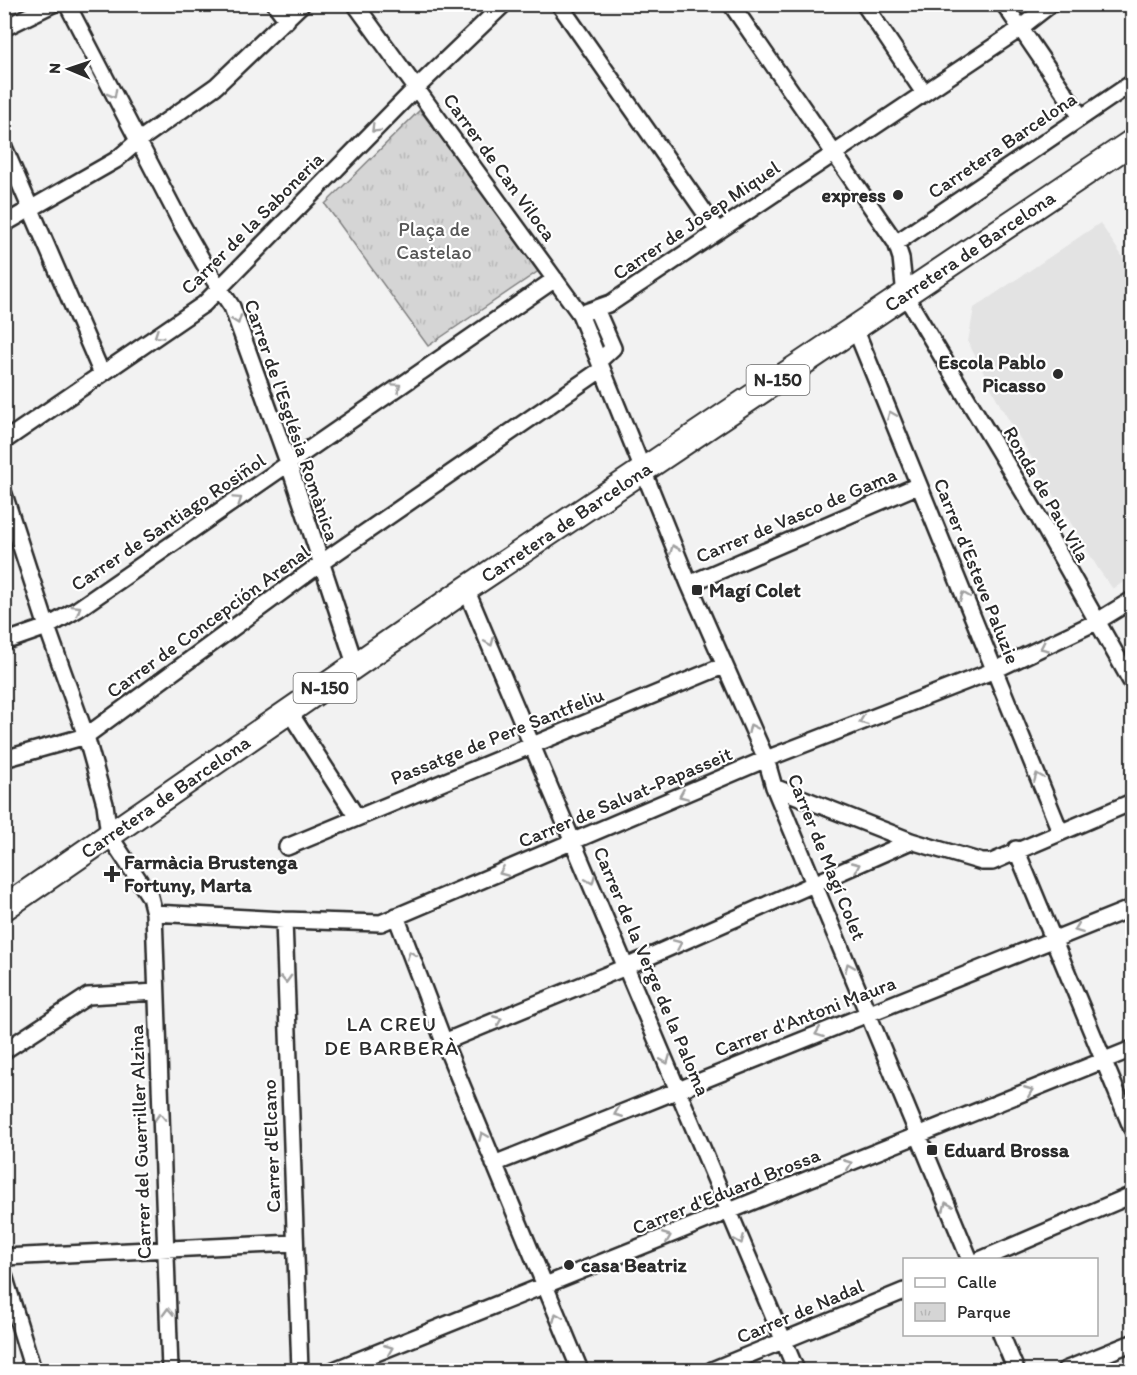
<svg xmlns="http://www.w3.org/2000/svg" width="1137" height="1375" viewBox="0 0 1137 1375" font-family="Itim,sans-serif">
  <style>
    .built { fill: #e3e3e3 }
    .park { fill: url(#park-tufts); stroke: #808080; stroke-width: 1.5 }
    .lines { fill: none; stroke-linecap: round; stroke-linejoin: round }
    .minor-casing { stroke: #2b2b2b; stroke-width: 20 }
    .primary-casing { stroke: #2b2b2b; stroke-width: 28 }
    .minor { stroke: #fff; stroke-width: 15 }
    .primary { stroke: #fff; stroke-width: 24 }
    .oneway { stroke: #a0a0a0 }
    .poi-dot { fill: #2b2b2b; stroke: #fff; stroke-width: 2 }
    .labels { text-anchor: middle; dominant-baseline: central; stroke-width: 4.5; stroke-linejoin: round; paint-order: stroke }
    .shield { fill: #fff; stroke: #6b6b6b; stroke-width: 1.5 }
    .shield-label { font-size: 18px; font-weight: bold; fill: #2b2b2b }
    .street-label { font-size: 20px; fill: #2b2b2b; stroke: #fff }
    .poi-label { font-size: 20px; font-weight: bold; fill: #2b2b2b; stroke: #fff; text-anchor: start }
    .park-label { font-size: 20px; fill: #565656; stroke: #fff }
    .neighbourhood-label { font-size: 21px; letter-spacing: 1.5px; fill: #2b2b2b; stroke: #fff }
  </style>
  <defs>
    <pattern id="park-tufts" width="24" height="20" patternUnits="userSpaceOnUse" patternTransform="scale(1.5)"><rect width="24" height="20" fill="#d5d5d5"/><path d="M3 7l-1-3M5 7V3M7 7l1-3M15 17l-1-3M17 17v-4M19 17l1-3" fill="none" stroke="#b7b7b7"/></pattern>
  </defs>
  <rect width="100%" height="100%" fill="#f2f2f2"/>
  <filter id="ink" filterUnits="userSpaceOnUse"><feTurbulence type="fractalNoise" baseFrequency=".0167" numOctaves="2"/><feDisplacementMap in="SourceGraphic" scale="12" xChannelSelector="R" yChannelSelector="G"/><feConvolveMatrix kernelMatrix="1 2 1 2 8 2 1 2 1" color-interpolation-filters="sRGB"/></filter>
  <g filter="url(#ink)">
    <path class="built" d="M 1100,223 L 1132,271 L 1132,576 L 1113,589 L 1099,570 L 1001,407 L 968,342 L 974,308 Z"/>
    <path class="park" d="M 420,110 L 540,270 L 428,346 L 325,204 Z"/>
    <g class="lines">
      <defs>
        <path id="minor" d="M 67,4 L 181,223 L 210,274 L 232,307 L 289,465 L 356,667
          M 275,4 L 287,20
          M 355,4 L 580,314 L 689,584 L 766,759 L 774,787 L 970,1260
          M 559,4 L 717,230
          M 731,4 L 896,243 L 901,258 L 905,295 L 1039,518 L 1132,683
          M 864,4 L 924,93
          M 1004,4 L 1081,117
          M 4,28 L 53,4
          M 4,147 L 102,374
          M 4,224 L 116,160 L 138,141 L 216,86 L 302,4
          M 896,243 L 1132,83
          M 596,309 L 613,348 L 599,361
          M 580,314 L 611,303 L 1011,35 L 1051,4
          M 855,328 L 1060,831
          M 4,441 L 204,304 L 408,96 L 504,4
          M 4,494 L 47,627 L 86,736 L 105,804 L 109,835 L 150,897 L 154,913 L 170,1370
          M 689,584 L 919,485
          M 466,589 L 796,1370
          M 4,642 L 47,627 L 78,609 L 555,279
          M 290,713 L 356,816
          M 4,759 L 86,736 L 331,556 L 602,369
          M 774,787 L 911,841 L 982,862 L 992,862 L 1132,802
          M 287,847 L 723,666
          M 1016,849 L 1132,1129
          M 154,913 L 284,920 L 381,923 L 766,759 L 995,670 L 1096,622 L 1132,600
          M 396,916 L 444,1042 L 580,1370
          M 284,920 L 300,1370
          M 444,1042 L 628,966 L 911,841
          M 4,1051 L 88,996 L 156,992
          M 494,1164 L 1132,908
          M 4,1257 L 295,1243
          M 980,1260 L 1132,1195
          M 4,1275 L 33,1370
          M 1001,1334 L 1016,1370
          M 334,1370 L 1132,1049
          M 712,1370 L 904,1291
          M 1065,1370 L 1132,1343"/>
        <g id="primary">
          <path id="s1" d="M 4,908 L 466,589 L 1132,142"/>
        </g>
      </defs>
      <use href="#minor" class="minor-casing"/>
      <use href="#primary" class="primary-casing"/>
      <use href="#minor" class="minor"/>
      <use href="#primary" class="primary"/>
    </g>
    <defs><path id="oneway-chevron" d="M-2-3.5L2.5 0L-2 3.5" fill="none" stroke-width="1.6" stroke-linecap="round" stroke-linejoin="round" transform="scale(1.5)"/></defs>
    <g class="oneway">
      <use href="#oneway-chevron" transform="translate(113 94) rotate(62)"/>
      <use href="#oneway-chevron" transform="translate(375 129) rotate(135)"/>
      <use href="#oneway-chevron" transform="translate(237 320) rotate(70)"/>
      <use href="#oneway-chevron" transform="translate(158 335) rotate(146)"/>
      <use href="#oneway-chevron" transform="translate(397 387) rotate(-34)"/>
      <use href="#oneway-chevron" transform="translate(891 415) rotate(-112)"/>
      <use href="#oneway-chevron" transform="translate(238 500) rotate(-34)"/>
      <use href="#oneway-chevron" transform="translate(674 549) rotate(-112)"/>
      <use href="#oneway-chevron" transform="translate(964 596) rotate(-112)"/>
      <use href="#oneway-chevron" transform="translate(77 609) rotate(-32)"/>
      <use href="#oneway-chevron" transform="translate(490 642) rotate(67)"/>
      <use href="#oneway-chevron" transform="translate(1044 647) rotate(155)"/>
      <use href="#oneway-chevron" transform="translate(863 721) rotate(159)"/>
      <use href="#oneway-chevron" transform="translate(752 728) rotate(-115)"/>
      <use href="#oneway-chevron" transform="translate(1038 777) rotate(-112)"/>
      <use href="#oneway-chevron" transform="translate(683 795) rotate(157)"/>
      <use href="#oneway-chevron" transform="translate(856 866) rotate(-24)"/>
      <use href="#oneway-chevron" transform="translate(503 872) rotate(157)"/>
      <use href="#oneway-chevron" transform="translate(591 880) rotate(67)"/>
      <use href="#oneway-chevron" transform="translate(1078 929) rotate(159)"/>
      <use href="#oneway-chevron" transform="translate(678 944) rotate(-24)"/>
      <use href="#oneway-chevron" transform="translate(411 955) rotate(-111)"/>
      <use href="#oneway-chevron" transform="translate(849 967) rotate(-113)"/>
      <use href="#oneway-chevron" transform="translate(286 979) rotate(88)"/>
      <use href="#oneway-chevron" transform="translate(498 1020) rotate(-22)"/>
      <use href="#oneway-chevron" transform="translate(819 1033) rotate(159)"/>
      <use href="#oneway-chevron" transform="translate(666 1060) rotate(68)"/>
      <use href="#oneway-chevron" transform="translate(1029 1091) rotate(-22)"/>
      <use href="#oneway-chevron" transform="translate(618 1113) rotate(158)"/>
      <use href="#oneway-chevron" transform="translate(160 1117) rotate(-92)"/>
      <use href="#oneway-chevron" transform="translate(483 1136) rotate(-113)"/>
      <use href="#oneway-chevron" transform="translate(848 1164) rotate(-22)"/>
      <use href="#oneway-chevron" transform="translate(947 1206) rotate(-113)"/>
      <use href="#oneway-chevron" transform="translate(667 1237) rotate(-22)"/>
      <use href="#oneway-chevron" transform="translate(740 1240) rotate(67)"/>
      <use href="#oneway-chevron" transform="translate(168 1312) rotate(-92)"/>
      <use href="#oneway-chevron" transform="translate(557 1317) rotate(-113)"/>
      <use href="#oneway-chevron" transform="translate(389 1349) rotate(-22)"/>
    </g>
  </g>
  <g class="poi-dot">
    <circle cx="898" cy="195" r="6"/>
    <circle cx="1058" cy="374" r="6"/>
    <rect x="691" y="584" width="12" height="12" rx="3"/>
    <path d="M109 865h6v6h6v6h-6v6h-6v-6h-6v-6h6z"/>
    <rect x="926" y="1144" width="12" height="12" rx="3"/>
    <circle cx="569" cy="1265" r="6"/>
  </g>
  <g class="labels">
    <g class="shield">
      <rect x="746.5" y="365" width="63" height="30" rx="4.5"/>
      <rect x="293.5" y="673" width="63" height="30" rx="4.5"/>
    </g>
    <g class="shield-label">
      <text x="778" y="380">N-150</text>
      <text x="325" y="688">N-150</text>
    </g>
    <g class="street-label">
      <text transform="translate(1002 145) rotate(-34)">Carretera Barcelona</text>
      <text transform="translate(500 167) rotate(54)">Carrer de Can Viloca</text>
      <text transform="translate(696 220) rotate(-34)">Carrer de Josep Miquel</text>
      <text transform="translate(252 223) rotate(-45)">Carrer de la Saboneria</text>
      <text stroke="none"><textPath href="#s1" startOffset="1168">Carretera de Barcelona</textPath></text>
      <text transform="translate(292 420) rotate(71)">Carrer de l'Església Romànica</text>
      <text transform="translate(1047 494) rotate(60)">Ronda de Pau Vila</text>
      <text transform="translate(796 515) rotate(-23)">Carrer de Vasco de Gama</text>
      <text transform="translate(168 522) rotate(-34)">Carrer de Santiago Rosiñol</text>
      <text stroke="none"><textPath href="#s1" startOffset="682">Carretera de Barcelona</textPath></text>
      <text transform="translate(977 571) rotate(68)">Carrer d'Esteve Paluzie</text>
      <text transform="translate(208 621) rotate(-36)">Carrer de Concepción Arenal</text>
      <text transform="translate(497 736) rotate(-22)">Passatge de Pere Santfeliu</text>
      <text stroke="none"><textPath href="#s1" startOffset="196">Carretera de Barcelona</textPath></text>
      <text transform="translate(625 797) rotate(-23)">Carrer de Salvat-Papasseit</text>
      <text transform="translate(827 857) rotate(68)">Carrer de Magí Colet</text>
      <text transform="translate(652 971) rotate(67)">Carrer de la Verge de la Paloma</text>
      <text transform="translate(805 1016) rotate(-21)">Carrer d'Antoni Maura</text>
      <text transform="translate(140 1142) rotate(-92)">Carrer del Guerriller Alzina</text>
      <text transform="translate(271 1146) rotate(-92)">Carrer d'Elcano</text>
      <text transform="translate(726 1191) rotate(-22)">Carrer d'Eduard Brossa</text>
      <text transform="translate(800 1311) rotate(-23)">Carrer de Nadal</text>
    </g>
    <g class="poi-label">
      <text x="886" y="195" text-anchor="end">express</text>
      <text x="1046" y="362" text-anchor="end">Escola Pablo<tspan x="1046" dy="23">Picasso</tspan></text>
      <text x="709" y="590">Magí Colet</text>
      <text x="124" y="862">Farmàcia Brustenga<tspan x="124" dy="23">Fortuny, Marta</tspan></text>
      <text x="944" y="1150">Eduard Brossa</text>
      <text x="581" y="1265">casa Beatriz</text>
    </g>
    <g class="park-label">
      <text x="434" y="229">Plaça de<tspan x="434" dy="23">Castelao</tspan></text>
    </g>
    <g class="neighbourhood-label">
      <text x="392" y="1023">LA CREU<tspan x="392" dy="24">DE BARBERÀ</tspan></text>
    </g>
  </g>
  <rect width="1137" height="1375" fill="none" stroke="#fff" stroke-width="24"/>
  <rect x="12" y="12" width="1113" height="1351" fill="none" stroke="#2b2b2b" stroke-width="2" filter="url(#ink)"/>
  <rect x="903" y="1258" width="195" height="78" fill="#ffffff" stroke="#aaaaaa" stroke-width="1.5"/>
  <rect x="915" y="1278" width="30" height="9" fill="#ffffff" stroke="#aaaaaa" stroke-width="1.5"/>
  <text x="957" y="1288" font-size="18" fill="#2b2b2b">Calle</text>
  <rect x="915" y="1303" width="30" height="18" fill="url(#park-tufts)" stroke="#aaaaaa" stroke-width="1.5"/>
  <text x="957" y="1318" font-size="18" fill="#2b2b2b">Parque</text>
  <g transform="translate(69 69) rotate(272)" stroke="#ffffff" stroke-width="4.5" paint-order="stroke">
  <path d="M0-4.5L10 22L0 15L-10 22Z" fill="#2b2b2b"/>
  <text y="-9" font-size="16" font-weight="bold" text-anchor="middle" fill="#2b2b2b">N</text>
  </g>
</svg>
